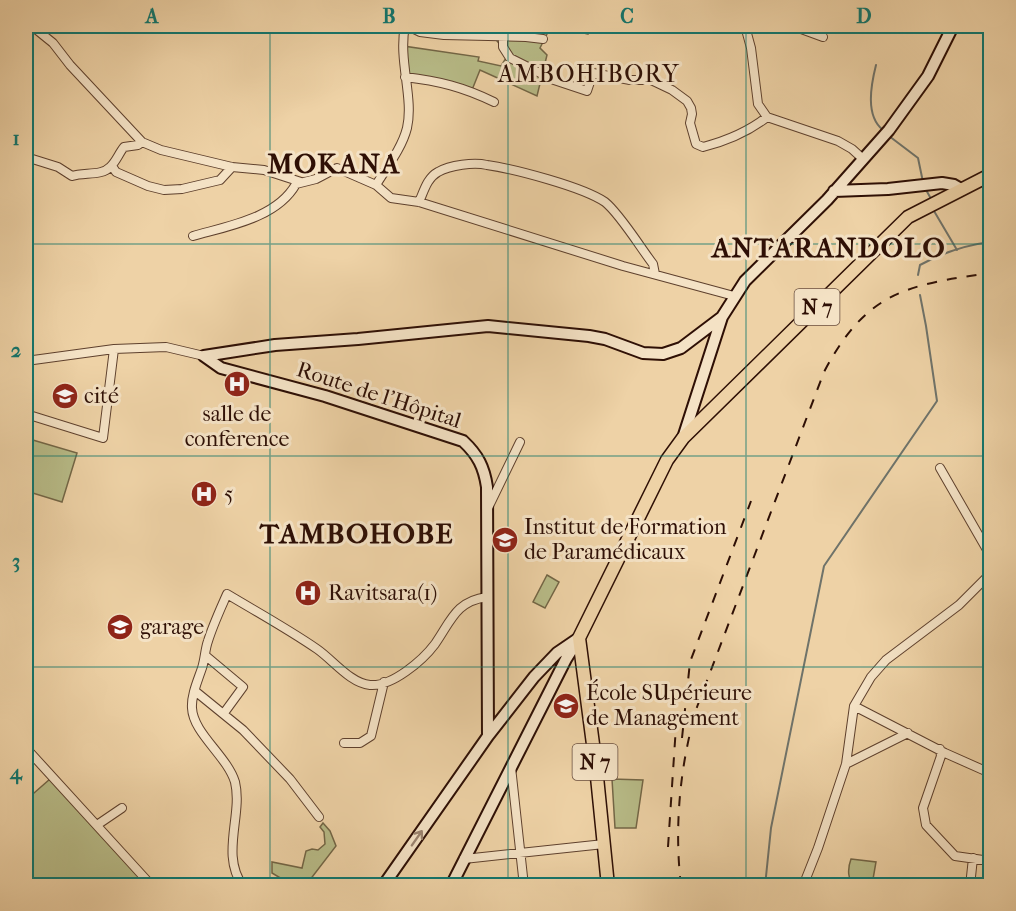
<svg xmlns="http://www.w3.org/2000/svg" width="1016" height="911" viewBox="0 0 1016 911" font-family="'IM FELL French Canon',serif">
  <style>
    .green { fill: #b8bc88; stroke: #736646; stroke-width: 1.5 }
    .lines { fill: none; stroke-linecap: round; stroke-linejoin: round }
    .stream { stroke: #6f736a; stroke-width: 2 }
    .street-casing { stroke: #5e402d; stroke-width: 10 }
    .secondary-casing { stroke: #2e0f05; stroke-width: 14 }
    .primary-casing { stroke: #2e0f05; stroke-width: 15 }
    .street { stroke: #f4e2c5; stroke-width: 8 }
    .secondary { stroke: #f4e2c5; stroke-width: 10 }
    .primary { stroke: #eed2a6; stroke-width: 12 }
    .rail { stroke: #2e0f05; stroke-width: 2; stroke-dasharray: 10 10; stroke-linecap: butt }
    .oneway { stroke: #9b836f }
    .grid { fill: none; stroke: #0f766e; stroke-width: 1.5; stroke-opacity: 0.55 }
    .labels { text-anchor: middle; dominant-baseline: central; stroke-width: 6; stroke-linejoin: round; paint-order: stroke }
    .shield { fill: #f4e2c5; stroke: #694e3f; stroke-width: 1.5 }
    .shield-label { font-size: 21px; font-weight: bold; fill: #2e0f05 }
    .street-label { font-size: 22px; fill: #2e0f05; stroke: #f4e2c5 }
    .poi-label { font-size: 22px; fill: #2e0f05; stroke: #f4e2c5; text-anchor: start }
    .neighbourhood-label { font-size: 24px; letter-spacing: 1.5px; fill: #2e0f05; stroke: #f4e2c5 }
    .district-label { font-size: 28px; font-weight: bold; letter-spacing: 1.5px; fill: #2e0f05; stroke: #f4e2c5 }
    .neatline { fill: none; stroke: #0f766e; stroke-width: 2 }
    .grid-label { font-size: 20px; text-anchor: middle; font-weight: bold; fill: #0f766e }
  </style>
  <rect width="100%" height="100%" fill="#eed2a6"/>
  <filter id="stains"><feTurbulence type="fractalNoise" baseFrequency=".00333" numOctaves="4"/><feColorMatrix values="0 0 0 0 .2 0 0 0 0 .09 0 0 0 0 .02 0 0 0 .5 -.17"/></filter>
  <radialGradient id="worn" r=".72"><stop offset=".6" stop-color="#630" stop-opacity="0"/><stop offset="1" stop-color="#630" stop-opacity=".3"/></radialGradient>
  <path class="green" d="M 533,26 L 551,26 L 540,48 L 547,55 L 537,96 L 480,70 L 472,90 L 407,76 L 403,46 L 479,57 L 478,61 L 501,66 L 508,55 L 494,37 L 532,38 Z
    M 555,26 L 590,26 L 588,34 Z
    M 26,438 L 77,453 L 62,502 L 26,491 Z
    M 547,575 L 559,582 L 545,608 L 533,602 Z
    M 50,779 L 149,885 L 26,885 L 26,800 Z
    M 612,779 L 643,780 L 636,828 L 615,828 Z
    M 323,823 L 330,831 L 336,846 L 306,885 L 292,885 L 272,873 L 272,862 L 302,868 L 306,851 L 312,849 L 318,850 L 325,844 L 324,832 L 320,827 Z
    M 851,859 L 876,862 L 872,885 C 868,885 861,887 857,886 C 846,882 848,867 851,859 Z"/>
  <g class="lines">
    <path class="stream" d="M 876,65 C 871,85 865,116 883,130
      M 889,136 L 918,158 L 923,182
      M 925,188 L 930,197
      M 934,211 L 957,250
      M 918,275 L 920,265 C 942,253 966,245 990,242
      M 765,886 L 771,828 L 824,566 L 937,401 L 926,326 L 920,295"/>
    <defs>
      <path id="street" d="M 32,26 L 53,43 L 70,65 L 142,142 L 161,150 L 232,167 L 264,170 L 301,182
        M 384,26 L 404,28
        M 408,26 L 420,32 L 444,35 L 526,37 L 543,39
        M 745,26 L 751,48 L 758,104 L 767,117 L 838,141 L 852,149 L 863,159
        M 793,26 L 823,37
        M 503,36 L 503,47 L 510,58 L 554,80 L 587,91 L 593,73 L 630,80 L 651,80 L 672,90 L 687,101 L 691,108 L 692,114 L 690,123 L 696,144 L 703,147 C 726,141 748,132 767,117
        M 405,77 C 439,81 463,87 494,102
        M 26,157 L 58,167 L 72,176 C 84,172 102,176 110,167 C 116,162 119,153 124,147 L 138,145 L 142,142
        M 112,166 L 116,172 L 148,186 L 164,190 L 182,189 L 220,180 L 232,167
        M 376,185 C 387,167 402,148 407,128 C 414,98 398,60 405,26
        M 419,202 C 424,191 427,178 438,172 C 450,165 474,162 487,165 C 515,169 583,187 605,202 C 620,214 640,247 653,264 L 655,274
        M 193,236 C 228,226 277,218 296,184 L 316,179 L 337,168 L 376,185 L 391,198 L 419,202 L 623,266 L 734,296
        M 26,361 L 114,349 L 166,347 L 204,356
        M 26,414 L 103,438 L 114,349
        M 940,468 L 990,555
        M 488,508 L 520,442
        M 206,656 L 243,687 L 224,713
        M 195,691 L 243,730 L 290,779 L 319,817
        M 854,706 L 945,753 L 990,773
        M 344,743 L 360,743 L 371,736 L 384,682
        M 26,748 L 152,886
        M 940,749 L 941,756 L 923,808 L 926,825 L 955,856 L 990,861
        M 846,764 L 908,733
        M 511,767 L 524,886
        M 97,825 L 122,808
        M 464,859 L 604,844
        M 243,886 C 220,855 243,815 235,782 C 227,756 193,733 192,708 C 191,695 198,680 202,668 C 205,659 205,649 208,641 C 213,625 220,610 227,594 C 257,612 288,629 317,649 C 333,660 350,683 370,685 C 392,687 423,660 435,644 C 451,621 456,601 487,597
        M 803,886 L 818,848 L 846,764 L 854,706 L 871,677 L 886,660 L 959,605 L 990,574
        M 970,886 L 973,858"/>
      <path id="secondary" d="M 834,191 L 888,189 L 942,183 L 954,185 L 961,189
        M 204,356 L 221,368 L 325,396 L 463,441 C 478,455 484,467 487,487 L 488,736
        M 204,356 L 275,345 L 358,339 L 488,326 L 589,336 L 605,339 L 643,353 L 663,354 L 681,348 L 722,317
        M 683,438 L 722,317 L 745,281 L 827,200 L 889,130 L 928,76 L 953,26
        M 383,886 L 488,736 L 534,677 L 557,653 L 579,638
        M 451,886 L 566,659 L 576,643"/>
      <path id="primary" d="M 608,886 L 596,767 L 579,638 L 667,460 L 683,438 L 908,217 L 990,175"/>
    </defs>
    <use href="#street" class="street-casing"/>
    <use href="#secondary" class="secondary-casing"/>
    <use href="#primary" class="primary-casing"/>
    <use href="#street" class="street"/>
    <use href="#secondary" class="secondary"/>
    <use href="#primary" class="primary"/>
    <path class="rail" d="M 682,738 L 690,662 L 751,501
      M 668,847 L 676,726
      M 681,886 C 674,826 680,764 697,707 L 824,372 C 866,292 906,285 990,273"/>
  </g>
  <defs><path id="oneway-shaft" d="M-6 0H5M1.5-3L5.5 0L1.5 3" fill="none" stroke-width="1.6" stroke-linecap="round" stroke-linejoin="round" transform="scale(1.5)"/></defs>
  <use class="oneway" href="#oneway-shaft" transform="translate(417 838) rotate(-55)"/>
  <path class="grid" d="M 270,26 L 270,886M 508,26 L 508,886M 746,26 L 746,886M 26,244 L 990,244M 26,456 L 990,456M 26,667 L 990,667"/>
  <defs>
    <symbol id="hospital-disc" viewBox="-11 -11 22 22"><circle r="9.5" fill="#8f2418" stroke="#f4e2c5"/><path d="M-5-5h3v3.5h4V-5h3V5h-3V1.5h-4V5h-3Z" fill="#fff"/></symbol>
    <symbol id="university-disc" viewBox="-11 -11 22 22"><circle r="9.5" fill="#8f2418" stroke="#f4e2c5"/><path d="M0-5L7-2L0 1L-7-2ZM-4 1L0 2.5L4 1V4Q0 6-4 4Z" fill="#fff"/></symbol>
  </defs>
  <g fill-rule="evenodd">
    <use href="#hospital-disc" x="222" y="369" width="30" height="30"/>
    <use href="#university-disc" x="50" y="381" width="30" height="30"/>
    <use href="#hospital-disc" x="189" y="479" width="30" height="30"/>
    <use href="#university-disc" x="490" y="525" width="30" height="30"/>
    <use href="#hospital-disc" x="293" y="578" width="30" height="30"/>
    <use href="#university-disc" x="105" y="612" width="30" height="30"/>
    <use href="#university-disc" x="551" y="691" width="30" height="30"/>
  </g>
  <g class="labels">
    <g class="shield">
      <rect x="794.5" y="289" width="45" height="36" rx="4.5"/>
      <rect x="572.5" y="744" width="45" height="36" rx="4.5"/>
    </g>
    <g class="shield-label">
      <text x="817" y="307">N 7</text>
      <text x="595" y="762">N 7</text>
    </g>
    <g class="street-label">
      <text transform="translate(379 395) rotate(18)">Route de l'Hôpital</text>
    </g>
    <g class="poi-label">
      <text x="84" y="396">cité</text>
      <text x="237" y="414" text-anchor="middle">salle de<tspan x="237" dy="25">conference</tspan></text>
      <text x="224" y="494">5</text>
      <text x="524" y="527">Institut de Formation<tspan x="524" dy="25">de Paramédicaux</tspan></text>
      <text x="328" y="593">Ravitsara(1)</text>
      <text x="140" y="627">garage</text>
      <text x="586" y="693">École SUpérieure<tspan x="586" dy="25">de Management</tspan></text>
    </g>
    <g class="neighbourhood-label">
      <text x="589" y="74">AMBOHIBORY</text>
    </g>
    <g class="district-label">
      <text x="334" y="163">MOKANA</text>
      <text x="829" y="247">ANTARANDOLO</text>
      <text x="357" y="533">TAMBOHOBE</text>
    </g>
  </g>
  <rect width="1016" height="911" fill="none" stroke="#eed2a6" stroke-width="66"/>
  <rect x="33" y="33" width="950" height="845" class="neatline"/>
  <g class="grid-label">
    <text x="152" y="23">A</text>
    <text x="389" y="23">B</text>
    <text x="627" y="23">C</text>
    <text x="864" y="23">D</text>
    <text x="16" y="145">1</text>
    <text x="16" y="357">2</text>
    <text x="16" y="568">3</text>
    <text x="16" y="779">4</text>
  </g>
  <rect width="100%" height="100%" filter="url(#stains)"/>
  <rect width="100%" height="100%" fill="url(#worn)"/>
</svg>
